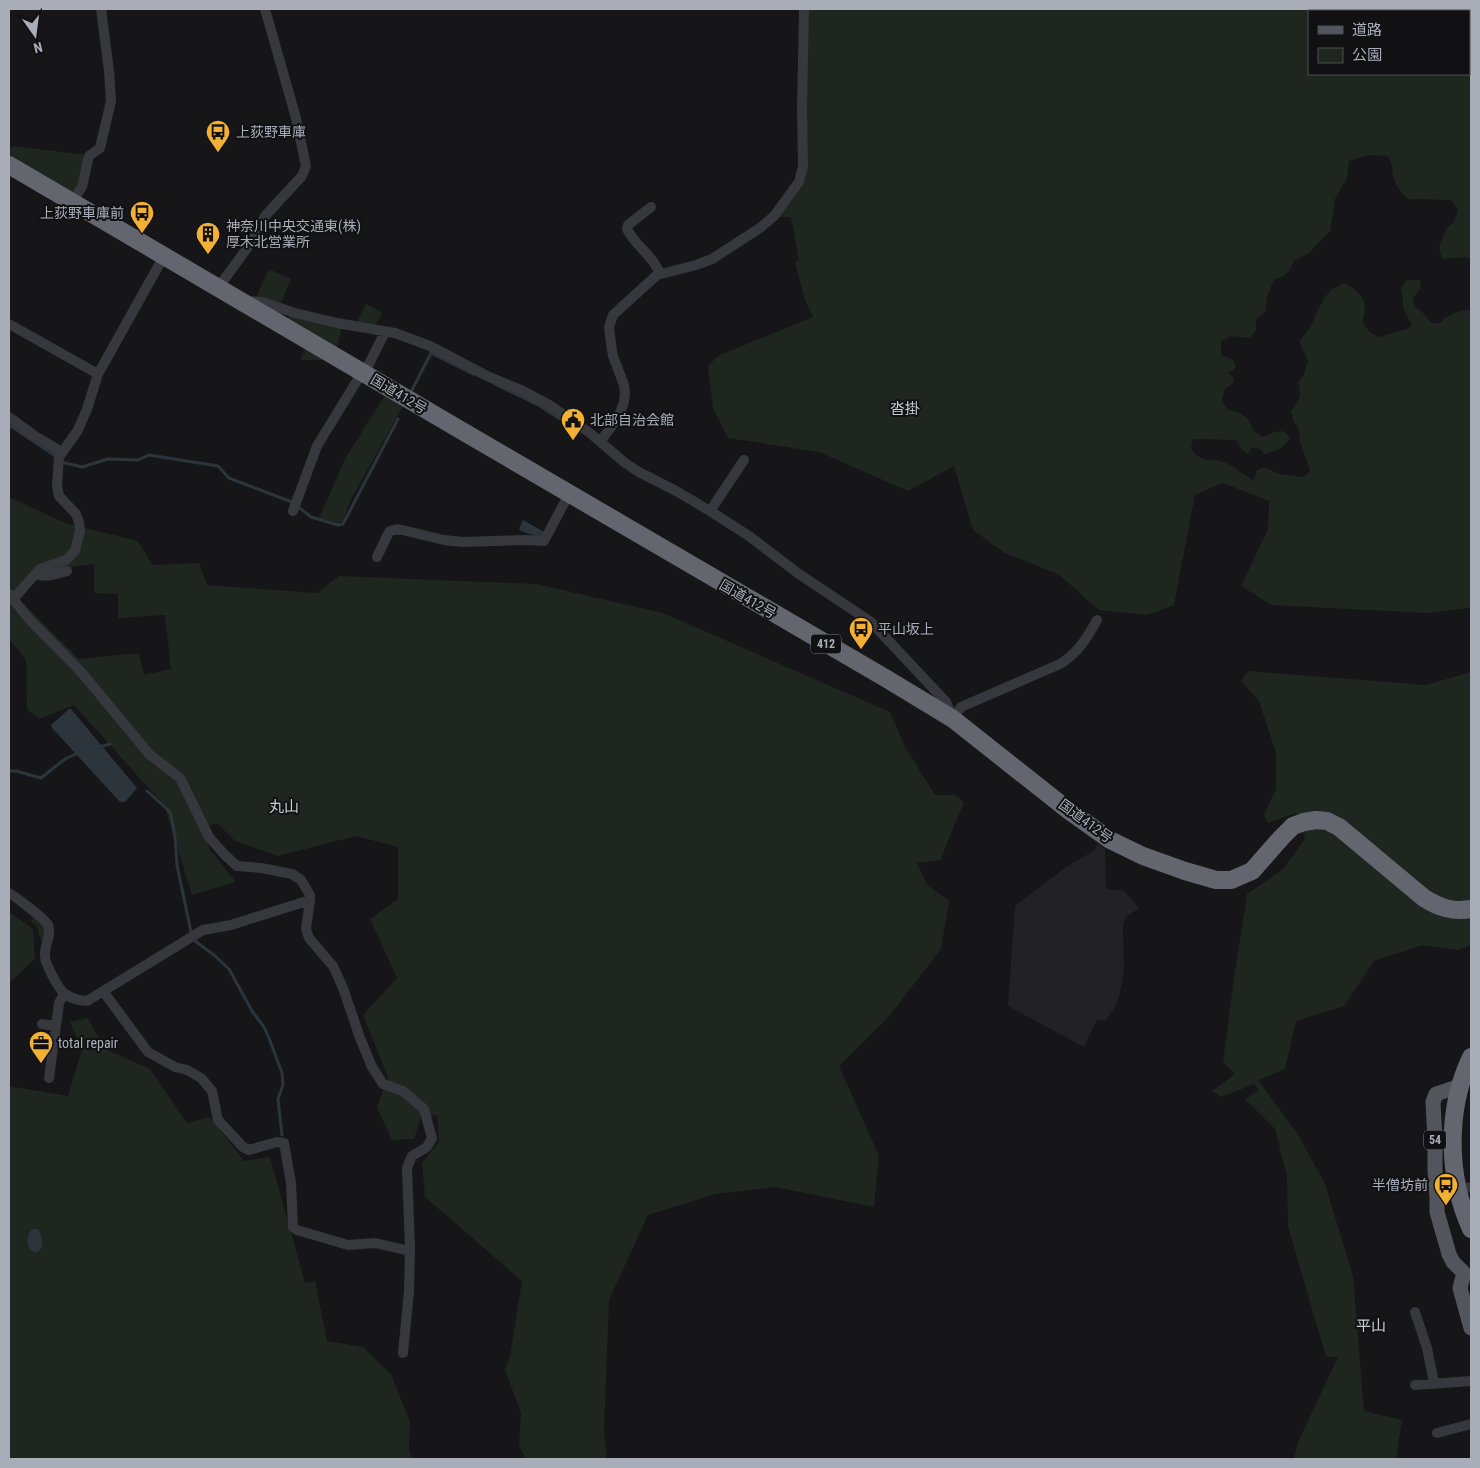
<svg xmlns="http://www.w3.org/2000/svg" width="1480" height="1468" viewBox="0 0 1480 1468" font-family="'Roboto Condensed','Noto Sans JP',sans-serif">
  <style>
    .built { fill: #222225 }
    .green { fill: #1e261f; fill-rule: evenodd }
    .water { fill: #2c353c }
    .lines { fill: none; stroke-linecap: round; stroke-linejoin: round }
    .stream { stroke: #2c353c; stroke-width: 3 }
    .street { stroke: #37383d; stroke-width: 10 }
    .primary { stroke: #53555c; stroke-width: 15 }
    .highway { stroke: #63666e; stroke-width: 18 }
    .labels { text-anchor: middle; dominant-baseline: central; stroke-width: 4; stroke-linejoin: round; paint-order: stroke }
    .shield { fill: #111113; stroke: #7b7e86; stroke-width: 1 }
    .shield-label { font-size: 12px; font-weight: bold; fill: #a8adb8 }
    .poi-label { font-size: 14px; fill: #a8adb8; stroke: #111113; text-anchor: start }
    .street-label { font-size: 14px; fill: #a8adb8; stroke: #111113 }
    .neighbourhood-label { font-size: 15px; fill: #c9ccd4; stroke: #111113 }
  </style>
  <rect width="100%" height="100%" fill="#161618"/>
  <path class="built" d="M 1097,843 L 1105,849 L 1106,889 L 1124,891 L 1139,908 L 1125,918 L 1123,926 L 1124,971 L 1119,997 L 1115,1007 L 1106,1020 L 1097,1020 L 1084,1047 L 1008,1006 L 1015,906 L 1066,867 L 1095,850 Z"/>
  <path class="green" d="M 808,9 L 1471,9 L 1471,259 L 1466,257 L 1442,259 L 1439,247 L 1446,229 L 1454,222 L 1458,210 L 1451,200 L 1408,199 C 1402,193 1396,187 1394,179 C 1391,169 1394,164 1387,156 L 1369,155 L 1349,161 L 1347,178 L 1335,199 L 1330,231 L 1309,253 L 1294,261 L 1289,271 L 1283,276 L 1274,279 L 1268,295 L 1265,312 L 1256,319 L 1256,330 L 1250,338 L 1230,336 L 1221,342 L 1221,355 L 1233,360 L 1236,367 L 1229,373 L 1234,378 L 1233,383 L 1225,389 L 1222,400 C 1230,417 1235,407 1244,416 C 1254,424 1249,430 1263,437 L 1274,432 L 1283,431 L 1290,437 C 1285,448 1276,451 1265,454 L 1260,449 L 1252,447 L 1248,454 L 1240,447 L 1236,440 L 1193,439 L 1191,448 C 1201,465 1213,457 1226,463 C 1237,468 1244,475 1254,481 L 1257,470 L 1264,467 L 1280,474 L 1304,477 L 1310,471 L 1300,442 L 1299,430 L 1293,420 L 1291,411 C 1299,400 1302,397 1298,382 L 1303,377 L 1308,361 L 1299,341 L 1312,325 L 1317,311 L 1325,297 L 1332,289 L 1345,283 C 1361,293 1370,301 1362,321 L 1369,332 L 1379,337 L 1407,329 L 1412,326 L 1403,308 L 1403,298 L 1401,289 L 1407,280 L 1420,280 L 1421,287 L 1413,299 L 1415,307 L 1423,313 L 1431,323 L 1440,323 C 1449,313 1459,311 1471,310 L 1471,608 L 1426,613 L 1271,605 L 1241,586 L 1268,529 L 1269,501 L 1223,483 L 1195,495 L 1174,605 L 1147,615 L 1099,610 L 1058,574 L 1005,553 L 973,530 L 954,466 L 908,491 L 819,452 L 728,438 L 713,408 L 708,366 L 718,356 L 813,317 L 805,300 L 795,262 L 799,260 L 791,217 L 779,217 L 803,186 L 806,177 ZM 1309,11 L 1469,11 L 1469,74 L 1309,74 Z
    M 14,146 L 87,155 L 80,186 L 72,193 L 9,156 L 9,148 Z
    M 269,269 L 291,279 L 280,305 L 256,297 Z
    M 366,304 L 383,313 L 373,327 L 356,324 Z
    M 290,314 L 342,327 L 336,350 L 287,320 Z
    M 306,348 L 325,360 L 300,360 Z
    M 385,395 L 403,406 L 350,501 L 343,521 L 338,523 L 319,518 L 345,459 Z
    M 9,497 L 65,523 L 138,541 L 152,565 L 199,563 L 207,585 L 317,593 L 339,576 L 536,584 L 663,613 L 890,712 L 905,747 L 935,795 L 955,795 L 964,802 L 940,860 L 917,863 L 927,885 L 949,901 L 941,949 L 887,1019 L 839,1066 L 879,1156 L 874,1207 L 776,1187 L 716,1194 L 648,1215 L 609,1300 L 604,1429 L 607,1459 L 526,1459 L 519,1446 L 521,1413 L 505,1370 L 510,1356 L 522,1281 L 425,1197 L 422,1163 L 439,1142 L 437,1115 L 421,1117 L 414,1139 L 392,1140 L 377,1107 L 388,1077 L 363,1015 L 397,978 L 370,919 L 398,899 L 398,847 L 356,836 L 278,856 L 235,841 L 217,823 L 204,827 L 210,850 L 236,882 L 192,895 L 164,805 L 74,705 L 39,719 L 27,710 L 26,660 L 9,639 ZM 94,564 L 94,593 L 118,594 L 118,618 L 165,615 L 171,669 L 144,675 L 139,653 L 79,659 L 20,600 L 43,571 Z
    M 1248,671 L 1426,685 L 1471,672 L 1471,945 L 1458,950 L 1423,945 L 1374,961 L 1344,1006 L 1296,1021 L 1285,1069 L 1258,1080 L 1297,1133 L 1325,1184 L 1353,1276 L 1364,1411 L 1402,1420 L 1396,1459 L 1294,1459 L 1298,1442 L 1338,1357 L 1326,1357 L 1288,1226 L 1287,1176 L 1275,1129 L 1245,1099 L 1259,1090 L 1254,1084 L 1221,1097 L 1212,1091 L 1235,1074 L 1223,1062 L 1234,978 L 1247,894 L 1283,869 L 1305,839 L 1296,813 L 1268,823 L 1264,815 L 1276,789 L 1276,753 L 1259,701 L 1241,681 Z
    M 9,912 L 33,929 L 35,959 L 9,983 Z
    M 35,916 L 45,926 L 44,941 L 41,941 L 37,927 L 31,921 Z
    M 88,1018 L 105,1049 L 150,1069 L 187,1123 L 210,1117 L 244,1161 L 270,1157 L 305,1283 L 315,1281 L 327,1341 L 363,1347 L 391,1374 L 410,1422 L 409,1450 L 412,1459 L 9,1459 L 9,1086 L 68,1096 L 82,1050 L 70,1022 Z"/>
  <path class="water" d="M 523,520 L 546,533 L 541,538 L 521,531 L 519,529 Z
    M 69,709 L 71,709 L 137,788 L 125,802 L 120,802 L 52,728 L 51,725 Z
    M 35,1229 L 38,1229 C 42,1237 46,1249 35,1253 L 29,1248 C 27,1241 26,1231 35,1229 Z"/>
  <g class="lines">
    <path class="stream" d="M 495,384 L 540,406 L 571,426
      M 411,392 L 431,353 L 473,374
      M 9,425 L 54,455
      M 65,463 L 82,467 L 108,459 L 138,460 L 149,455 L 218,466 L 229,478 L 292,502 L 311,517 L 338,525 L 343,524 L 398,419
      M 99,747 L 110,744
      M 9,771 L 16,771 L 41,778 L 65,759 L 78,753
      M 147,791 L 168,810 L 171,815 L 175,837 L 177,865 L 191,932 L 195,941 L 214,955 L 229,969 L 252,1011 L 264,1027 L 269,1038 L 282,1073 L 283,1085 L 278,1099 L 282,1135"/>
    <path class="street" d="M 72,202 L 82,187 L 89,156 L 100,148 L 111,101 L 109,71 L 101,9
      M 651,207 L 628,225 L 627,229 C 635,246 654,256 660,274
      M 218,288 L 253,240 L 265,216 L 302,176 L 306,166 L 296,118 L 265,9
      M 247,301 L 262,302 L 295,313 L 337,323 L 395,333 L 430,346 L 487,376 L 521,390 L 551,406 L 590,433 L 624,462 L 637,471 L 678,492 L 710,511 L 749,536 L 799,574 L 871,622 L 946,702 L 953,719 L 961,707 L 1060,664 C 1078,653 1087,638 1097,620
      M 9,324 L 98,374 L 164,256
      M 9,417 L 35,436 L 62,452
      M 599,440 L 603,438 L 619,416 L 624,402 L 625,394 L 624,385 L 613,356 L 611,344 L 609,327 L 613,315 L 657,275 L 696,265 L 712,259 L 760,228 L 774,216 L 799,182 L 803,166 L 802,108 L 804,9
      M 293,511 L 317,446 L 358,379 L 364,374 L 385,332
      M 710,511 L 744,460
      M 377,557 L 388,534 L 390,531 L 398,529 L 444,540 L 462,542 L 526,540 L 544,541 L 569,494
      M 36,573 C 45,579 58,573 67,571
      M 9,594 L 28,618 L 82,673 L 150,755 L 180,778 L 209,837 L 224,854 L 237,866 L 261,868 L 292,874 L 301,880 L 310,895 L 310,900 L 306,929 L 309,938 L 333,966 L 343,988 L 360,1038 L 372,1067 L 383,1084 L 403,1091 L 424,1109 L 432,1138 L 427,1147 L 412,1156 L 407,1168 L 410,1248 L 409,1291 L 403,1353
      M 13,599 L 40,569 L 66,560 L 75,551 L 80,531 L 79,522 L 76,514 L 59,496 L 57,486 L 59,457 L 78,430 L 87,409 L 98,374
      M 9,893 C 16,897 45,919 48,925 C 52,936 44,945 45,956 C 45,964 59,990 65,994 C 71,998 79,1001 87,1001 L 203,930 L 231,925 L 310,900
      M 103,991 L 148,1052 L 175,1067 L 187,1070 L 201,1078 L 212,1091 L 218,1120 L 243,1147 L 249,1150 L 277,1142 L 284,1143 L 291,1183 L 293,1227 L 297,1230 L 348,1245 L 375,1243 L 410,1251
      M 42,1024 L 56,1026
      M 49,1078 L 59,1003 L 64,994
      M 1458,1190 L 1471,1187
      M 1415,1312 L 1427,1348 L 1434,1383
      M 1415,1385 L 1471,1381
      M 1437,1433 L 1471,1424"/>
    <path class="primary" d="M 1460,1086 L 1436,1094 L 1433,1102 L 1435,1140 L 1435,1170 L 1437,1198 L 1437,1212 L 1449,1254 L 1453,1262 L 1464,1273
      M 1464,1273 L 1460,1288 L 1471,1328"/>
    <path class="highway" d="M 9,165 L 469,435 L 887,679 L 953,719 L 1068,810 L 1110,840 L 1143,856 L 1185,871 L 1216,880 L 1231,880 L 1252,871 L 1281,838 L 1293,826 L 1304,822 L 1316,820 L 1327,821 L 1339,827 L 1424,898 C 1440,908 1453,912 1471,909
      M 1471,1057 C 1446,1110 1447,1176 1471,1229"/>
  </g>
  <defs>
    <symbol id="bus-pin" viewBox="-11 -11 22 30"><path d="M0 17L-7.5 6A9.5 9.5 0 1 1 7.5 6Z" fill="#f2b134" stroke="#111113"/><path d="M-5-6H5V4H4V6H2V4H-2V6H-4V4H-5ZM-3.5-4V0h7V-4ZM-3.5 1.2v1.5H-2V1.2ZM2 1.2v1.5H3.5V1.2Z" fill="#111"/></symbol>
    <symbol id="building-pin" viewBox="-11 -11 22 30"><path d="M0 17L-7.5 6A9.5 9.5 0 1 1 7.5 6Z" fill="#f2b134" stroke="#111113"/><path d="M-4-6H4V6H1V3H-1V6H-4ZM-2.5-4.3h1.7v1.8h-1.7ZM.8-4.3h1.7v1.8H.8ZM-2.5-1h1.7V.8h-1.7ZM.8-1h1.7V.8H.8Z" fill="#111"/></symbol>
    <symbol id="civic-pin" viewBox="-11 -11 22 30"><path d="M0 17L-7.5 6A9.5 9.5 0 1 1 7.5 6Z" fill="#f2b134" stroke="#111113"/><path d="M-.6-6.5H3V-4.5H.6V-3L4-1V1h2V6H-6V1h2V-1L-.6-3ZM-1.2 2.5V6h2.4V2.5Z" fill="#111"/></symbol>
    <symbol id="office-pin" viewBox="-11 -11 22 30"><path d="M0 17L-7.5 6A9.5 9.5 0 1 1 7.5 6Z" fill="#f2b134" stroke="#111113"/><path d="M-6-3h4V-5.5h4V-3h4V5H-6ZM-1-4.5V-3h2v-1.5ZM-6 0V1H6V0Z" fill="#111"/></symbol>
  </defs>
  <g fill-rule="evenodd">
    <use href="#bus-pin" x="204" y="118" width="28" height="38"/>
    <use href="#bus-pin" x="128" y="199" width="28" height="38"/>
    <use href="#building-pin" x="194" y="220" width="28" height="38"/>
    <use href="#civic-pin" x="559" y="406" width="28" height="38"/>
    <use href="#bus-pin" x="847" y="615" width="28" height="38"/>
    <use href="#office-pin" x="27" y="1029" width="28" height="38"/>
    <use href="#bus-pin" x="1432" y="1171" width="28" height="38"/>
  </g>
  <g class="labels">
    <g class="shield">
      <rect x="811" y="634.5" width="30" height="19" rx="4"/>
      <rect x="1424" y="1130.5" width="22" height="19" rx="4"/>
    </g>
    <g class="shield-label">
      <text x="826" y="644">412</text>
      <text x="1435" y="1140">54</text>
    </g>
    <g class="poi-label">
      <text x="236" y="132">上荻野車庫</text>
      <text x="124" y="213" text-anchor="end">上荻野車庫前</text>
      <text x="226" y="226">神奈川中央交通東(株)<tspan x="226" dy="16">厚木北営業所</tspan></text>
      <text x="590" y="420">北部自治会館</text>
      <text x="878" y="629">平山坂上</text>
      <text x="58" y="1043">total repair</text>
      <text x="1428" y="1185" text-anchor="end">半僧坊前</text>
    </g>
    <g class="street-label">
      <text transform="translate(399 394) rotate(31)">国道412号</text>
      <text transform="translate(748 599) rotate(30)">国道412号</text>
      <text transform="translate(1086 821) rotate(36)">国道412号</text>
    </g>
    <g class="neighbourhood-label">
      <text x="905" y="409">沓掛</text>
      <text x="284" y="807">丸山</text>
      <text x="1371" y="1326">平山</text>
    </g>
  </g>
  <rect width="1480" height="1468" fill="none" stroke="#a8adb8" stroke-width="20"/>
  <rect x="1308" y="10" width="162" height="65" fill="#111113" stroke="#4d4f55"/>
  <rect x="1318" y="26" width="25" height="8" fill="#53555c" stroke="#4d4f55"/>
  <text x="1352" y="35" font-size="15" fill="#a8adb8">道路</text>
  <rect x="1318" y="48" width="25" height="15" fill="#1e261f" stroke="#4d4f55"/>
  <text x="1352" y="60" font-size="15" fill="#a8adb8">公園</text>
  <g transform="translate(35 35) rotate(166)" stroke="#111113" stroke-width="4" paint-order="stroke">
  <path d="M0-4L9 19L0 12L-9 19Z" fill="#a8adb8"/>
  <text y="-8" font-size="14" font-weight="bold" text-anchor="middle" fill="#a8adb8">N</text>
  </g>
</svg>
